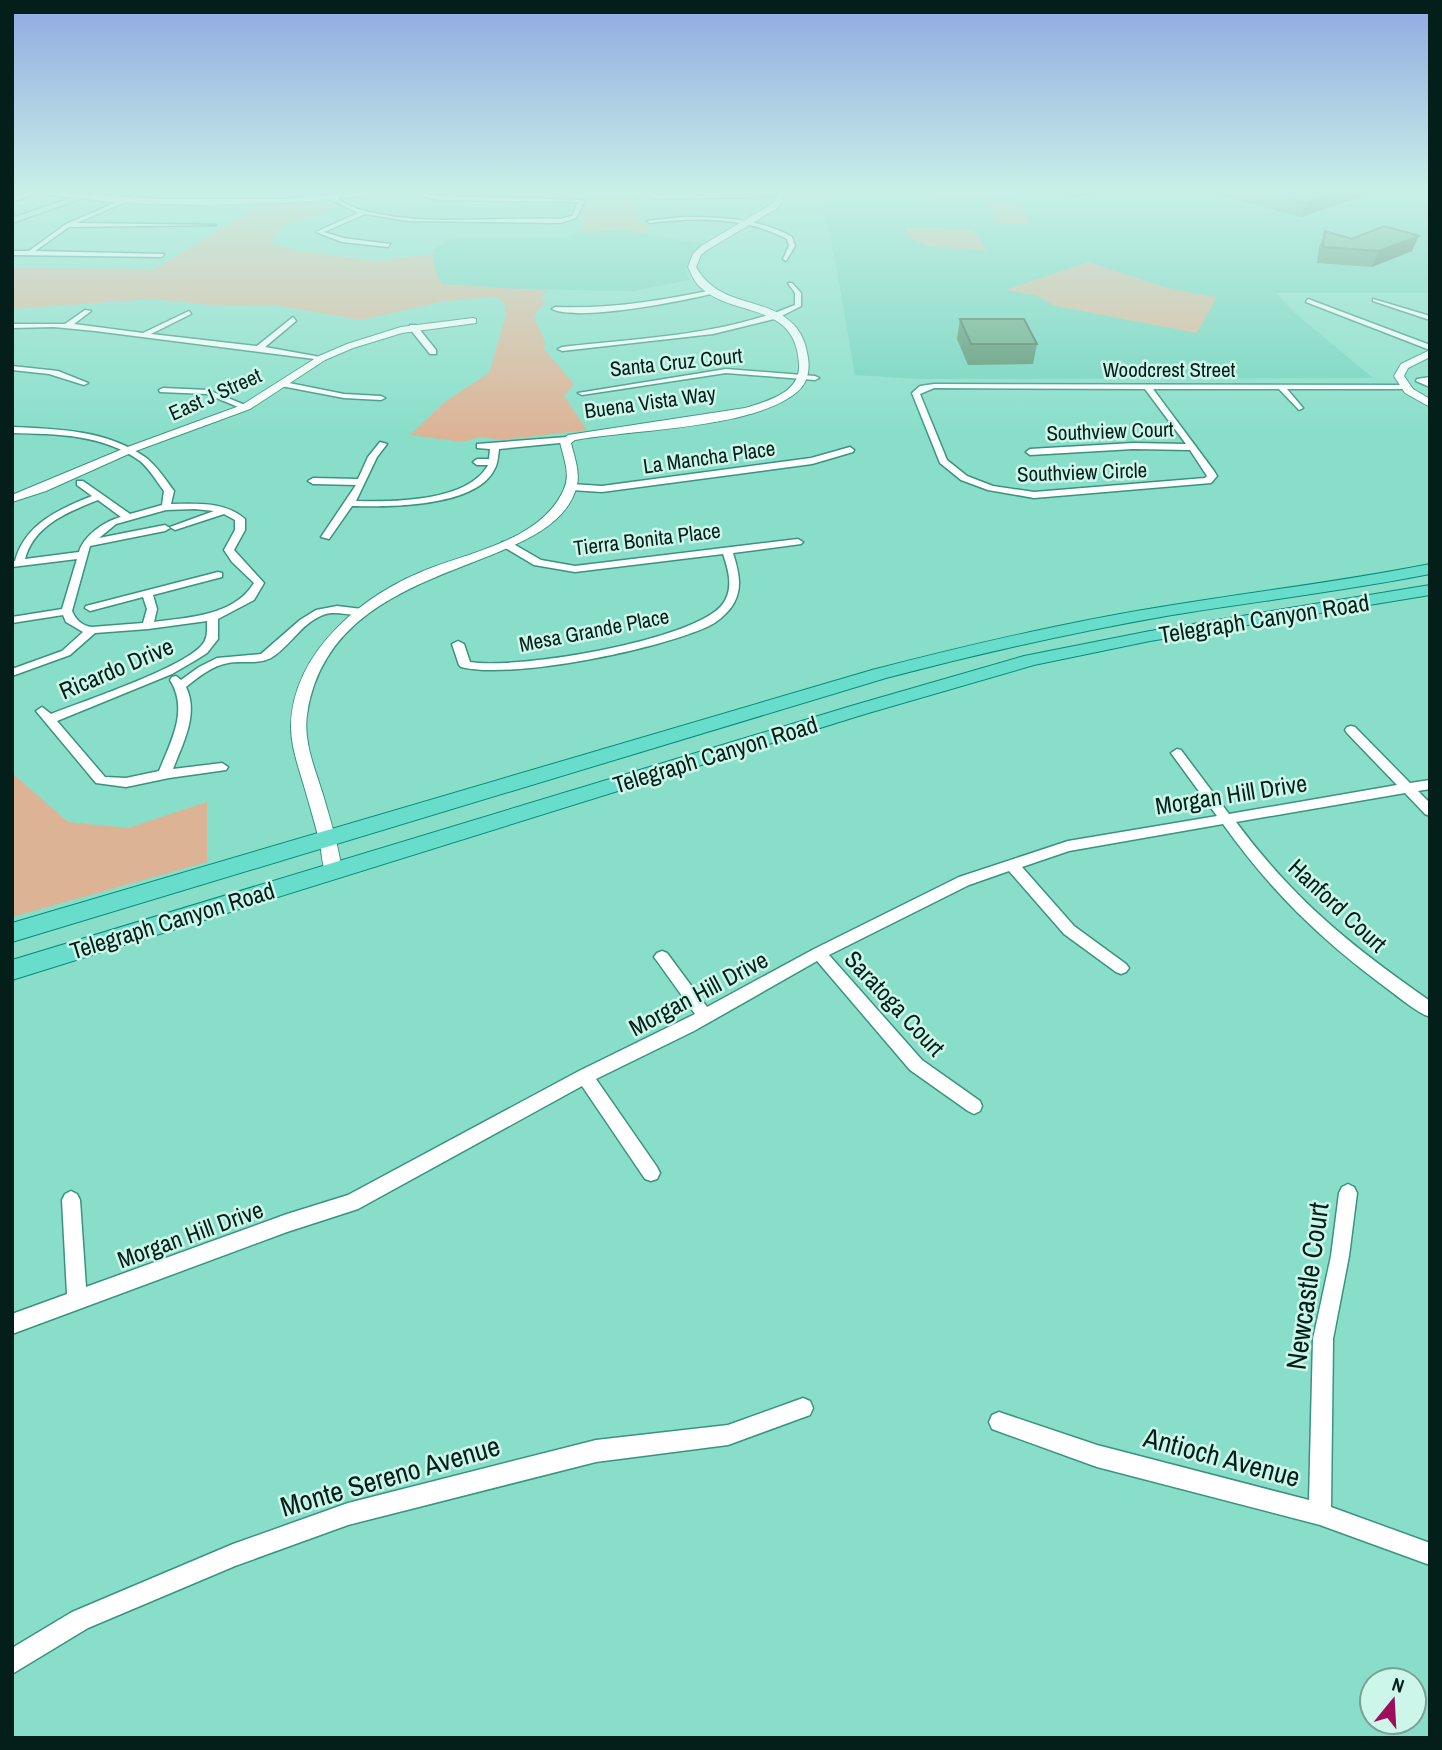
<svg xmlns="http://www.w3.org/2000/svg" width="1442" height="1750" viewBox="0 0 1442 1750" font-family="'Archivo Narrow',sans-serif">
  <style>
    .built { fill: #71d3bc }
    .green { fill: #ddb395 }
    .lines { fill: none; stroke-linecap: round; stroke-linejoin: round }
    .minor-casing { stroke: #3a9380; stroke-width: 3 }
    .tertiary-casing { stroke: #3a9380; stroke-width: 2 }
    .secondary-casing { stroke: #3a9380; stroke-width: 3 }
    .primary-casing { stroke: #058c77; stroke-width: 2 }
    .minor { fill: #fff; fill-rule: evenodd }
    .tertiary { fill: #fff; fill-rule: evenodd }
    .secondary { fill: #b4eee5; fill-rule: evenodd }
    .primary { fill: #69ddcb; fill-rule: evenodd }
    .wall { fill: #58906e }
    .shaded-wall { fill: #47755a }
    .building { fill: #66a780; stroke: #47755a; stroke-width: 2 }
    .labels { text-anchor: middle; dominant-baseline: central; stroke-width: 5; stroke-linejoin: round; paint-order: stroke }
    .far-street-label { font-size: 21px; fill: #041f19; stroke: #cdf6ea }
    .street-label { font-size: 24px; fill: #041f19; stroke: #cdf6ea }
    .near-street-label { font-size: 28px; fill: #041f19; stroke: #cdf6ea }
  </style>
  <rect width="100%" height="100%" fill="#88dec9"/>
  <path class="built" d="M 820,191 L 1430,191 L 1430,293 L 1276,293 L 1294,312 L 1373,378 L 920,379 L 855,375 L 836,265 Z
    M 624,230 L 704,244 L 693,253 L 686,270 L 689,280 L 633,291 L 501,289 L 441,284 L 434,271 L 433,251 L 445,242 L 460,237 L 567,237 L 579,232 Z"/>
  <path class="green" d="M 599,191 L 645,191 L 642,199 L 636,200 L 635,215 L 640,217 L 636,222 L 649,225 L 646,233 L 624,230 L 579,232 L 585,217 L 583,208 L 590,201 L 591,195 Z
    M 934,191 L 1010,191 L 1015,198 L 938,198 Z
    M 265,202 L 330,203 L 336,207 L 280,227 L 271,243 L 293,250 L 374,261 L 433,254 L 435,271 L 442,284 L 549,291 L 541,297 L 546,303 L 540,307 L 534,317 L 546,344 L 543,348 L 574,384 L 564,396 L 587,430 L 502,440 L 480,437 L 462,442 L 410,435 L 446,401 L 489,373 L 506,315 L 505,305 L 497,297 L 446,301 L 361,320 L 279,306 L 211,305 L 153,299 L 12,309 L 12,268 L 155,269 Z
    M 986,203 L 1019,203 L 1033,224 L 997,224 Z
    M 905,228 L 972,229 L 987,251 L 933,247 L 909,238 Z
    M 1088,262 L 1167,288 L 1217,297 L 1197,333 L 1055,306 L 1036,295 L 1005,290 Z
    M 12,773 L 68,822 L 128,828 L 207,802 L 207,862 L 12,917 Z"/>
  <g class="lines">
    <defs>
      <path id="minor" d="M 32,191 L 80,194 L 83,196 L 80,198 L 35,193 L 12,202 L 12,198 Z
        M 143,191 L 150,191 L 77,223 L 216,225 L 69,227 L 35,251 L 164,254 L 162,257 L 12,255 L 12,251 L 29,251 L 66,224 Z
        M 401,191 L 440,196 L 585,200 L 576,218 L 560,223 L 409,221 L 365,214 L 324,232 L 343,238 L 390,244 L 388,247 L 342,242 L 316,232 L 358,213 L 332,200 L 334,197 C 342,201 350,207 358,209 C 422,228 494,216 560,219 L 572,216 L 578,202 L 440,200 Z
        M 647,191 L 653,191 L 652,193 L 658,195 L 783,196 L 657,199 L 647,195 Z
        M 682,217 C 720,217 759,218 792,237 L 795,246 L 786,261 L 783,259 L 789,246 L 787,239 C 747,217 694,217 650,223 L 647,221 Z
        M 788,283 L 792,283 L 801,293 L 801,306 L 778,318 L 713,334 L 562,351 L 558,349 L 562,347 C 640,338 722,336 795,305 L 795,293 Z
        M 713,290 L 715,293 C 682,301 579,322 552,309 L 555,307 C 609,309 660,301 713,290 Z
        M 1308,299 L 1430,345 L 1430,350 L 1306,302 Z
        M 1373,299 L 1430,316 L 1430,320 L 1373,301 Z
        M 85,310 L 91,311 L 74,324 L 143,333 L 189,311 L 191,314 L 151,334 L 257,346 L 293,317 L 296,321 L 265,347 L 326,358 L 322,360 L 95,331 L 54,327 L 12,328 L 12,324 L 65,324 Z
        M 410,325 L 416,325 L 436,350 L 436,354 L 430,354 L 410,329 Z
        M 12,366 L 58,371 L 88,383 L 84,385 L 49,374 L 12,370 Z
        M 726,369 L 815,376 L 819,378 L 815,380 L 726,373 L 582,395 L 578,393 Z
        M 1430,377 L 1430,387 L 1416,381 L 1417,379 Z
        M 284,382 L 344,394 L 381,396 L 385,398 L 381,400 L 344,398 L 281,386 L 280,384 Z
        M 934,384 L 1404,385 L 1408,387 L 1404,389 L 1287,389 L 1303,408 L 1299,410 L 1279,389 L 1153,389 L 1214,471 L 1217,476 L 1211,483 L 1034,498 L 988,490 L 961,480 L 940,463 L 912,393 L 920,386 ZM 934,388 L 1145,389 L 1186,444 L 1133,443 L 1030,449 L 1026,452 L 1030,455 L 1133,449 L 1190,450 L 1207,476 L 1205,478 L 1034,492 L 993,486 L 967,476 L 947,460 L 920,394 Z
        M 163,388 L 208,390 L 250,407 L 243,409 L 207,394 L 160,392 L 159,390 Z
        M 12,427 C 59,429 106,430 145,457 C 156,465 166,480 174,491 L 171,504 C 196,504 225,501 245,519 L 245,530 L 234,550 L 264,583 L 254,600 L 218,619 L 218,639 L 207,653 L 196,660 L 172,674 L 57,721 L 105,777 L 126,778 L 159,771 C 171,741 189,710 170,680 L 172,677 L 176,676 L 181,680 L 199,667 L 217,658 L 261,654 L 300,620 L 316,610 L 337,606 L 362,609 L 367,612 C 357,619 339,610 326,614 C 302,621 291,646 271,658 C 257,665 242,660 228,663 C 212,666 198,677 186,687 C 199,714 183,743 173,769 L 222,763 L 228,767 L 226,770 L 169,778 L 126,787 L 96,783 L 36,711 L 42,707 L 51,714 C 84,701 180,669 201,646 C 208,639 207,631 207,621 L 148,629 L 95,633 L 70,655 L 12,676 L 12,669 L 62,651 L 83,632 L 66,622 L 63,615 L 12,623 L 12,617 L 62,609 L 77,559 L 12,567 L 12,561 L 15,561 C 25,524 59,509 92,496 L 77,485 L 77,481 L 83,481 L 130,514 L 162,505 L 164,491 C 157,482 149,468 140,461 C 103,434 56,434 12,433 ZM 98,500 L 121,517 C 105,521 84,535 79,552 L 25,559 C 34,525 68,512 98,500 ZM 195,509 L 214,511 L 170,527 L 175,530 L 224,514 L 235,520 L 235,530 L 224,550 L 232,562 L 254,583 C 234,616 189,617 154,622 L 157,609 L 153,595 L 222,577 L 222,573 L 218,572 L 86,606 L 85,608 L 90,611 L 143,597 L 147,609 L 143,623 L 92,627 C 82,626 76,620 72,611 L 90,546 L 165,531 L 170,528 L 165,525 L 99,538 L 116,524 L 166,510 Z
        M 567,437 L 571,440 L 570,442 L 499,449 C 498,456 498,464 494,470 C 475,507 389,507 352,506 L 329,539 L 321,537 L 356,485 L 313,484 L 308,481 L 313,478 L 358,479 L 368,457 L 380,442 L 387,444 L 377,457 L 356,501 C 393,502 465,502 487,467 L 488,465 L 477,465 L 473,462 L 477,459 L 489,459 L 490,449 L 477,448 L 477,444 Z
        M 850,447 L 854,450 L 853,452 L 812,464 L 602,492 L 571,490 L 566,487 L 571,484 L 602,486 L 811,458 Z
        M 798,539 L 803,542 L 801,544 L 733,553 C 739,573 744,591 730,609 C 724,616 717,622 709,626 C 660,649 513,680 461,667 L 459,665 L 452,644 L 458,641 L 464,644 L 470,662 C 516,670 693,641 722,605 C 734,590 729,571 723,554 L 575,572 L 534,565 L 502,546 L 502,542 L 510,542 L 541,560 L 575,566 Z
        M 1351,726 L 1355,727 L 1410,783 L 1430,780 L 1430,789 L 1418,791 L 1430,803 L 1430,816 L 1425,814 L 1405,793 L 1236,822 C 1294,900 1351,946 1430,1001 L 1430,1017 C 1414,1011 1399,997 1385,987 C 1319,938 1271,891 1223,824 L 1069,851 L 1022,867 L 1074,926 L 1126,964 L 1129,968 L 1126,972 L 1121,974 L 1116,972 L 1064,934 L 1009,871 L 969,885 L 829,955 L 922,1060 L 980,1101 L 982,1106 L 980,1111 L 974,1114 L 968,1111 L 910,1070 L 817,961 L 694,1031 L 596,1079 L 657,1167 L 660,1173 L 657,1179 L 651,1181 L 645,1179 L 582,1086 L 358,1209 L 287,1232 L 12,1334 L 12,1314 L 67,1294 L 62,1200 L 65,1194 L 71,1191 L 77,1194 L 80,1200 L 86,1287 L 287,1214 L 348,1195 L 579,1071 L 695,1014 L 657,961 L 654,957 L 657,953 L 662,951 L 667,953 L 707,1007 L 814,949 L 959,877 L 1068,841 L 1217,816 L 1171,753 L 1177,749 L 1181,750 L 1229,814 L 1397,785 L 1347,733 L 1345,730 L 1347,727 Z
        M 1348,1184 L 1354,1187 L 1357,1193 L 1349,1256 L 1333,1339 L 1331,1507 L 1430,1543 L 1430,1565 L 1320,1525 L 1097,1467 L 992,1429 L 989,1422 L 992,1415 L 999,1412 L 1097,1445 L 1309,1500 L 1313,1339 L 1331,1256 L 1339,1193 L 1342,1187 Z
        M 803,1398 L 810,1401 L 813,1408 L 810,1415 L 728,1445 L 596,1462 L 348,1525 L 235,1566 L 88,1628 L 12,1674 L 12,1648 L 72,1612 L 233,1544 L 348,1503 L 596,1440 L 728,1425 Z"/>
      <path id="tertiary" d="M 368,191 L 379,191 C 350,206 105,210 77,196 L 80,194 L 158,199 L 290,199 Z
        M 777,191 L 783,191 L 782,202 L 776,209 L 707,250 L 701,255 L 696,267 C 720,309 765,295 794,325 C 803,335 806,345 808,358 C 810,371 807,384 797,392 C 753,429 633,429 575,440 L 571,443 C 574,456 580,471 577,485 C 556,579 331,552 307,715 C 303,743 316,771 324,798 C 331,822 338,845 342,870 L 339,875 L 327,875 C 322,866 322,854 320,844 C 316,827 311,810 306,793 C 300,771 291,749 291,726 C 293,649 367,592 431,568 C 476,551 543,538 564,489 C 571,474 563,456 560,442 L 568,435 L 745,408 C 767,401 801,393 799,364 C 796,300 733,319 699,286 C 694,281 691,273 688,267 L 693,254 L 701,246 L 770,205 L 775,201 Z
        M 473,318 L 476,319 L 476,323 L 402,333 L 353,348 L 325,360 L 250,409 L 133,452 L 46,491 L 12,502 L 12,495 L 125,448 L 242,405 L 319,356 L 347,344 L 401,327 Z
        M 1430,350 L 1430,357 L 1408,368 L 1404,376 L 1413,389 L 1430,399 L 1430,407 L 1405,393 L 1394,376 L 1401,364 Z"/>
      <path id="secondary" d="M 92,191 L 103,191 L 12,223 L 12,218 Z"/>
      <path id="primary" d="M 1430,564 L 1430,574 C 1344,591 1258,601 1172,615 C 1075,632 980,653 886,678 L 12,942 L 12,923 L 872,670 C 972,644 1071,621 1173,605 C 1259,591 1345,581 1430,564 Z
        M 1430,585 L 1430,595 L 1150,641 L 1034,665 L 865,714 L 12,980 L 12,960 L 851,706 L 1024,656 L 1150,631 Z"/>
    </defs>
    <use href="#minor" class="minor-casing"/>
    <use href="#tertiary" class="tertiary-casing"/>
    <use href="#secondary" class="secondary-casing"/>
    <use href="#primary" class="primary-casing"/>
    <use href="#minor" class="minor"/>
    <use href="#tertiary" class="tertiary"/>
    <use href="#secondary" class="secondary"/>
    <use href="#primary" class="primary"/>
  </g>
  <path class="wall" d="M 1059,191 L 1105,191 L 1076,197 Z
    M 1207,191 L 1366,191 L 1364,195 L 1301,217 Z
    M 1325,231 L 1352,239 L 1412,251 L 1372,267 L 1317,263 L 1319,247 Z
    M 960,319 L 1037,344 L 1033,364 L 968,365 L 957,339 Z"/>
  <path class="shaded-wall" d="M 1078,191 L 1105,191 L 1076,197 Z
    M 1344,191 L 1366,191 L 1364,195 L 1301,217 L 1306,203 Z
    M 1419,236 L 1412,251 L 1372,267 L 1379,251 Z"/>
  <path class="building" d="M 1258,191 L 1344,191 L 1306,203 Z
    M 1384,226 L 1419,236 L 1379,251 L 1323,247 L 1325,231 L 1352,239 Z
    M 960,319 L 1024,319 L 1037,344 L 971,344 Z"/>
  <linearGradient id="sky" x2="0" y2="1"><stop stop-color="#8fa9e1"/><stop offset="0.44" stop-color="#c9f0e7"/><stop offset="1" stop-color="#c9f0e7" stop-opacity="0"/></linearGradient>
  <rect width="1442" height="436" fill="url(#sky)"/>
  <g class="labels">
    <g class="far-street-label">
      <text transform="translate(676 362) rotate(-6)">Santa Cruz Court</text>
      <text x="1169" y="369">Woodcrest Street</text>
      <text transform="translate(215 394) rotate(-24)">East J Street</text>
      <text transform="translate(650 402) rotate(-8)">Buena Vista Way</text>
      <text transform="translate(1110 431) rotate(-2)">Southview Court</text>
      <text transform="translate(709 457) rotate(-8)">La Mancha Place</text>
      <text transform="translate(1082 472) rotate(-2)">Southview Circle</text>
      <text transform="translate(647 539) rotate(-7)">Tierra Bonita Place</text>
      <text transform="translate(594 630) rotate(-11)">Mesa Grande Place</text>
    </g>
    <g class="street-label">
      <text transform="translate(1264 618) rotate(-9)">Telegraph Canyon Road</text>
      <text transform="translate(116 668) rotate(-23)">Ricardo Drive</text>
      <text transform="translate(715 754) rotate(-17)">Telegraph Canyon Road</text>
      <text transform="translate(1231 794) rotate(-9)">Morgan Hill Drive</text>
      <text transform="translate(1338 905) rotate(43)">Hanford Court</text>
      <text transform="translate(172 920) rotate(-17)">Telegraph Canyon Road</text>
      <text transform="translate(698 993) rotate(-28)">Morgan Hill Drive</text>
      <text transform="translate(895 1003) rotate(47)">Saratoga Court</text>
      <text transform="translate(190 1234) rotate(-20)">Morgan Hill Drive</text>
    </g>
    <g class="near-street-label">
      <text transform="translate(1307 1286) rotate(-82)">Newcastle Court</text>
      <text transform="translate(1222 1457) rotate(15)">Antioch Avenue</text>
      <text transform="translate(390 1476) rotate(-16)">Monte Sereno Avenue</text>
    </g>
  </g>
  <rect width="1442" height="1750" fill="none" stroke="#041f19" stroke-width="28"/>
  <g transform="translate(1393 1701) rotate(18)"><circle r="33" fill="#cdf6ea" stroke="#7da096" stroke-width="2"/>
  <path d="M0-5L12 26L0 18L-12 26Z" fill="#9d0d5a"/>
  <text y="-10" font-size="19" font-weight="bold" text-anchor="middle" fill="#041f19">N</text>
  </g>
</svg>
